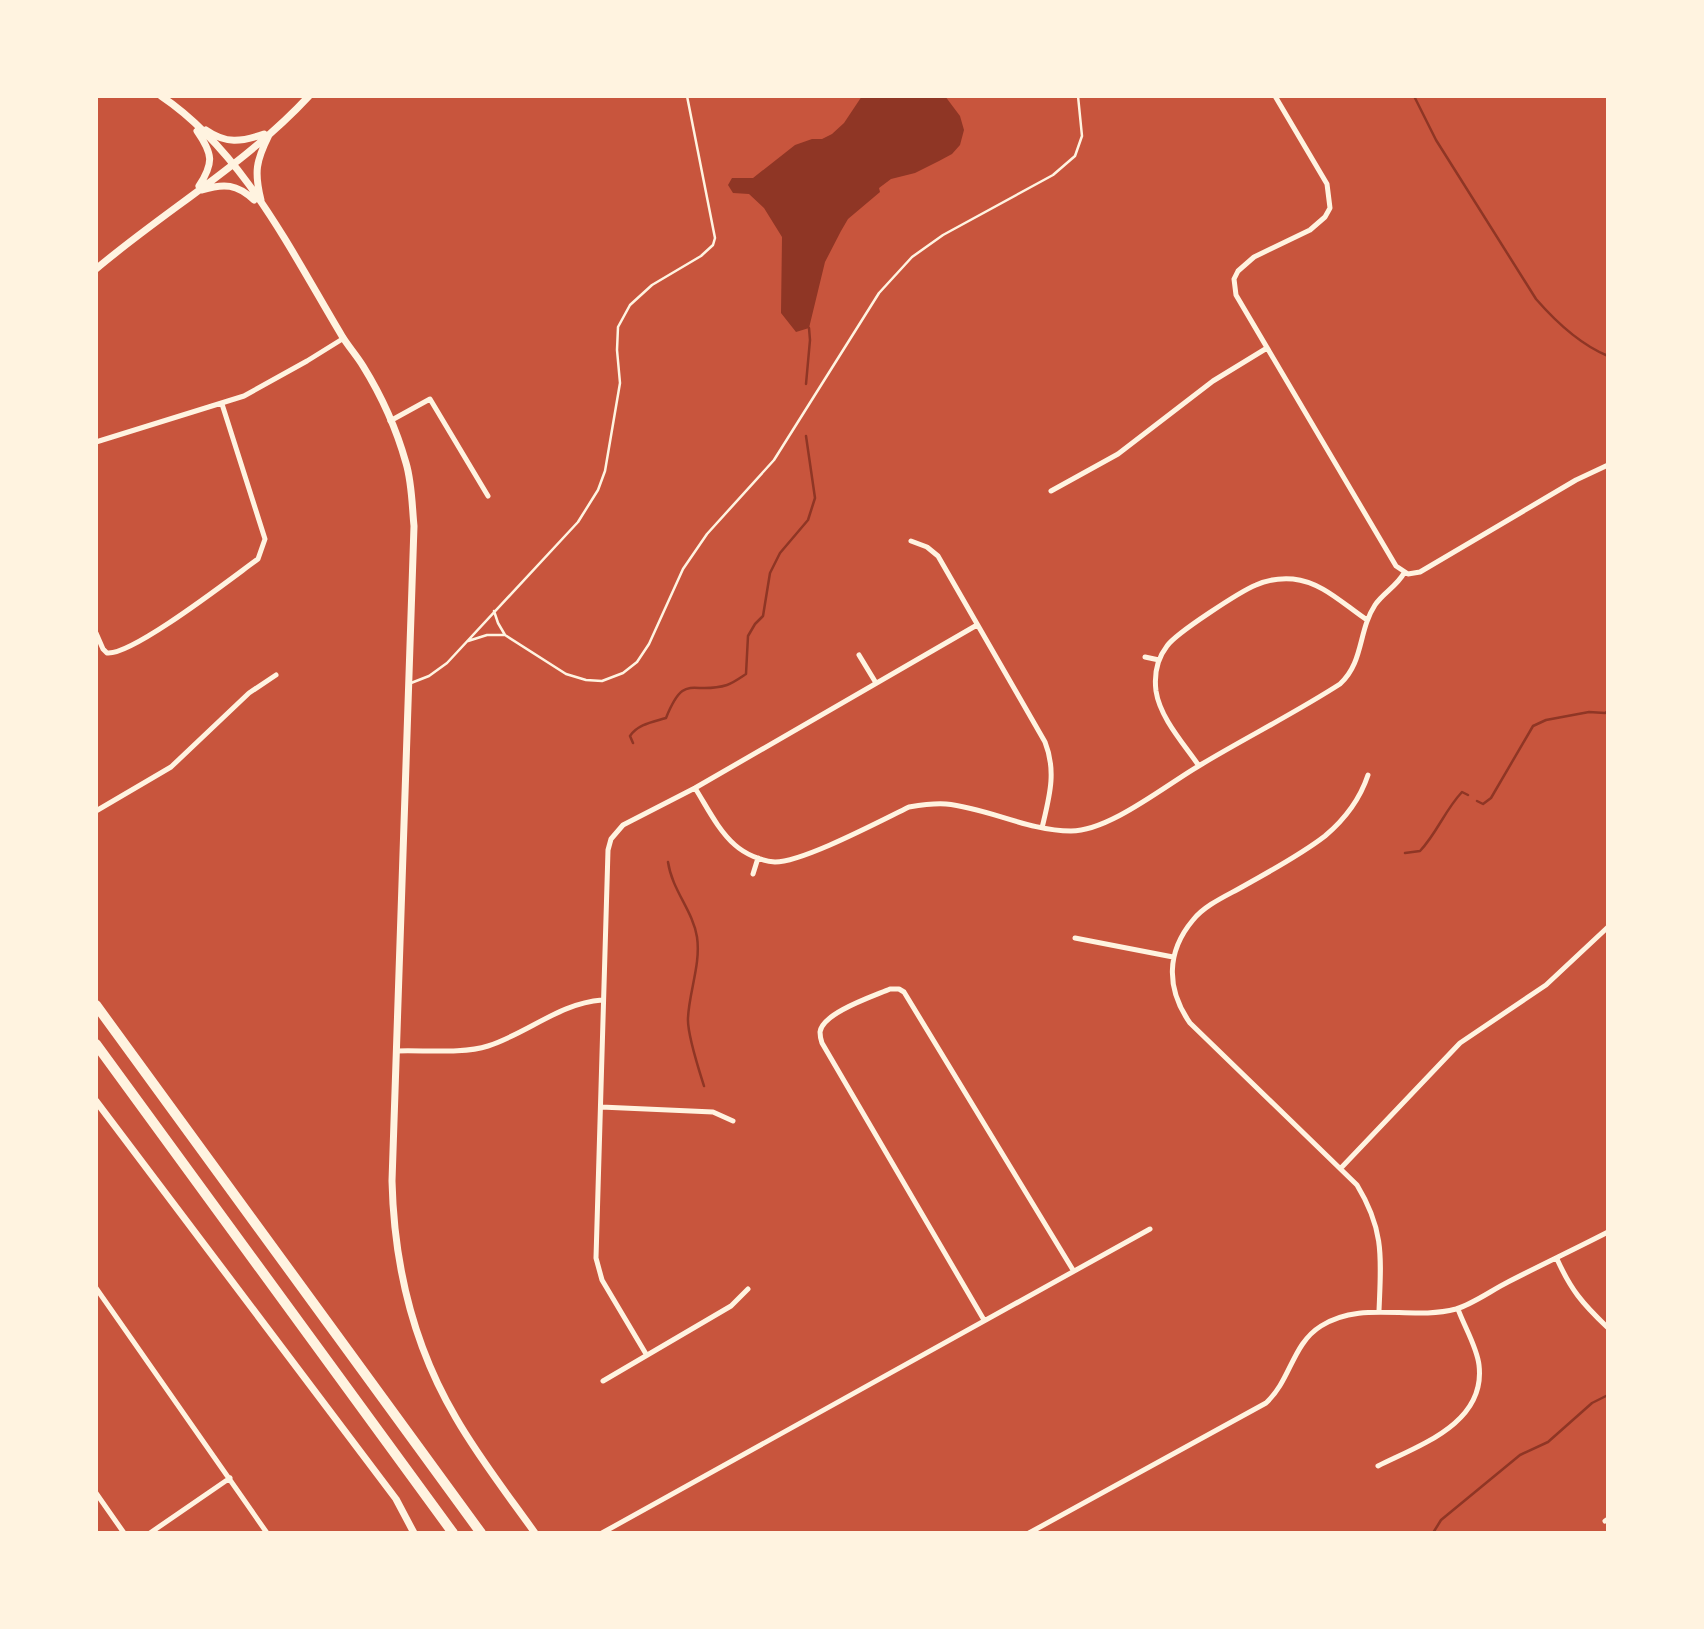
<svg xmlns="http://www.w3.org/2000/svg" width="1704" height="1629" viewBox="0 0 1704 1629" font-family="Jost,sans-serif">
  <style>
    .water { fill: #8f3625 }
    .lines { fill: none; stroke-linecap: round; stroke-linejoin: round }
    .stream { stroke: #8f3625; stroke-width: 2.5 }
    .service { stroke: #fff3e0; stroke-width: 2.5 }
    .minor { stroke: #fff3e0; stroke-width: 5 }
    .tertiary { stroke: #fff3e0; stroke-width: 7 }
    .motorway { stroke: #fff3e0; stroke-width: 10 }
  </style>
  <rect width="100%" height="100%" fill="#c8553d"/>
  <path class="water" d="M 862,96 L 945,96 L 960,116 L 964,130 L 960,145 L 952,154 L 939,161 L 915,173 L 891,179 L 879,188 L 880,192 L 848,219 L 841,231 L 825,262 L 809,328 L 796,332 L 781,313 L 782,237 L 764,208 L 749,194 L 733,193 L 728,185 L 732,178 L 753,178 L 795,145 L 812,139 L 822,139 L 832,134 L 844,123 Z"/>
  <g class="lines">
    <path class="stream" d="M 1414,96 L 1436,140 L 1536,299 C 1556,322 1579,344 1608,356
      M 806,384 L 810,340 L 809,328
      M 633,743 L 630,736 C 638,724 653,722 666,718 C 685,671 692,696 727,685 C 733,683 740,678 746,674 L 748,636 L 755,624 L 763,616 L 770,573 L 780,553 L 808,520 L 815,498 L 806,436
      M 1477,801 L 1483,804 L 1491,798 L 1533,726 L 1546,720 L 1589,712 L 1605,713 L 1608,711
      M 1405,853 L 1420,851 C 1437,833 1445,810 1462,792 L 1468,795
      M 668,862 C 672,890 693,911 697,937 C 701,964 689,992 688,1018 C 687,1034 699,1070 704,1086
      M 1433,1533 L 1441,1520 L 1520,1455 L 1548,1442 L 1592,1403 L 1608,1395"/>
    <path class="service" d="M 494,611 L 498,623 L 505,635 L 566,674 L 586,680 L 602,681 L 623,673 L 637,662 L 649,644 L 683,569 L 707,534 L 774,460 L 879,293 L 912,257 L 943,235 L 1053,175 L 1075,156 L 1082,136 L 1078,96
      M 468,641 L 487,635 L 505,635
      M 411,683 L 429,676 L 447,663 L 578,522 L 598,490 L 605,471 L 620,383 L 617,350 L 618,327 L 630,305 L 652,285 L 701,256 L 713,245 L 715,238 L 687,96"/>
    <path class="minor" d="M 1275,96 L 1327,184 L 1330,208 L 1325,217 L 1310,230 L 1254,257 L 1238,271 L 1234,279 L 1236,295 L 1396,566 L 1408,574 L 1420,572 L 1576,480 L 1608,465
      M 390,421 L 430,399 L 488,496
      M 96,442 L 244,396 L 307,361 L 344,338
      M 1051,491 L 1118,454 L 1213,381 L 1267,348
      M 911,541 L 927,547 L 938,556 L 1045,742 C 1057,772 1049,798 1042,828
      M 96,633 L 103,649 L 107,653 C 132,656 233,577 258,559 L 265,539 L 222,404
      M 859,655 L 876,683
      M 1145,657 L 1159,660
      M 1199,766 C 1184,744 1160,718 1156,691 C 1154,675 1157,659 1167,646 C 1176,633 1241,591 1256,585 C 1267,580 1280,578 1293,579 C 1322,582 1343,604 1367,620
      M 1368,775 C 1360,799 1344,820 1325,836 C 1299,856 1270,871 1242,887 C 1226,896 1205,905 1193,920 C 1166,952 1166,989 1190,1023 L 1357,1185 C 1385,1231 1381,1259 1379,1311
      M 695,788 C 707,807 718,830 735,845 C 745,854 761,861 775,862 C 803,862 880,821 909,807 C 921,805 934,803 946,804 C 988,808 1028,831 1071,831 C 1110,831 1167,784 1202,764 C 1247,737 1295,713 1340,684 C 1364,662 1358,631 1375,605 C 1383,593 1397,586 1404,573
      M 96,811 L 171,767 L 249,693 L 276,675
      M 753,874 L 758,858
      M 1075,938 L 1173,957
      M 397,1051 C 424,1050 463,1054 488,1046 C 528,1033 560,1003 602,1000
      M 601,1107 L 713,1112 L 733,1121
      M 1341,1168 L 1460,1043 L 1546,985 L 1608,927
      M 1557,1259 C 1571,1290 1582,1303 1607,1327
      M 96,1288 L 267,1533
      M 984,1320 L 822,1043 C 821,1040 820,1036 820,1032 C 822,1013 874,996 890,989 L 899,989 L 904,992 L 1073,1270
      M 646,1354 L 602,1280 L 596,1258 L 608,850 L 611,839 L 623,825 L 695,788 L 977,625
      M 603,1381 L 731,1306 L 748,1289
      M 1378,1466 C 1420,1445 1486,1423 1479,1365 C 1477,1347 1464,1326 1458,1309
      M 96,1493 L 124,1533
      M 1605,1521 L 1608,1519
      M 150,1533 L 230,1478
      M 602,1533 L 1150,1229
      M 1029,1533 L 1266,1403 C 1291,1380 1292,1344 1321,1326 C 1362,1300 1411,1321 1456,1309 C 1473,1304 1492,1290 1508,1282 C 1541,1265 1575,1249 1608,1232"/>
    <path class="tertiary" d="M 161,96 C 243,151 292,253 342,336 C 348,346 357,356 363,366 C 381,395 397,431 406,463 C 412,483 412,506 414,526 L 392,1181 C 394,1265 413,1345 456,1418 C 479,1458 508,1495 535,1533
      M 206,130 C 226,144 241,142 264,134
      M 197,131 C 213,154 214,163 199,186
      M 202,190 C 224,183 237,184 254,200
      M 261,200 C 254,172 256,161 269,135
      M 96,269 C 166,210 247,163 309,96
      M 96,1101 L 396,1499 L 414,1533"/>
    <path class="motorway" d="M 96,1005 L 481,1533
      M 96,1044 L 453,1533"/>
  </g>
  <rect width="1704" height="1629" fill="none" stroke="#fff3e0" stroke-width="196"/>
</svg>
